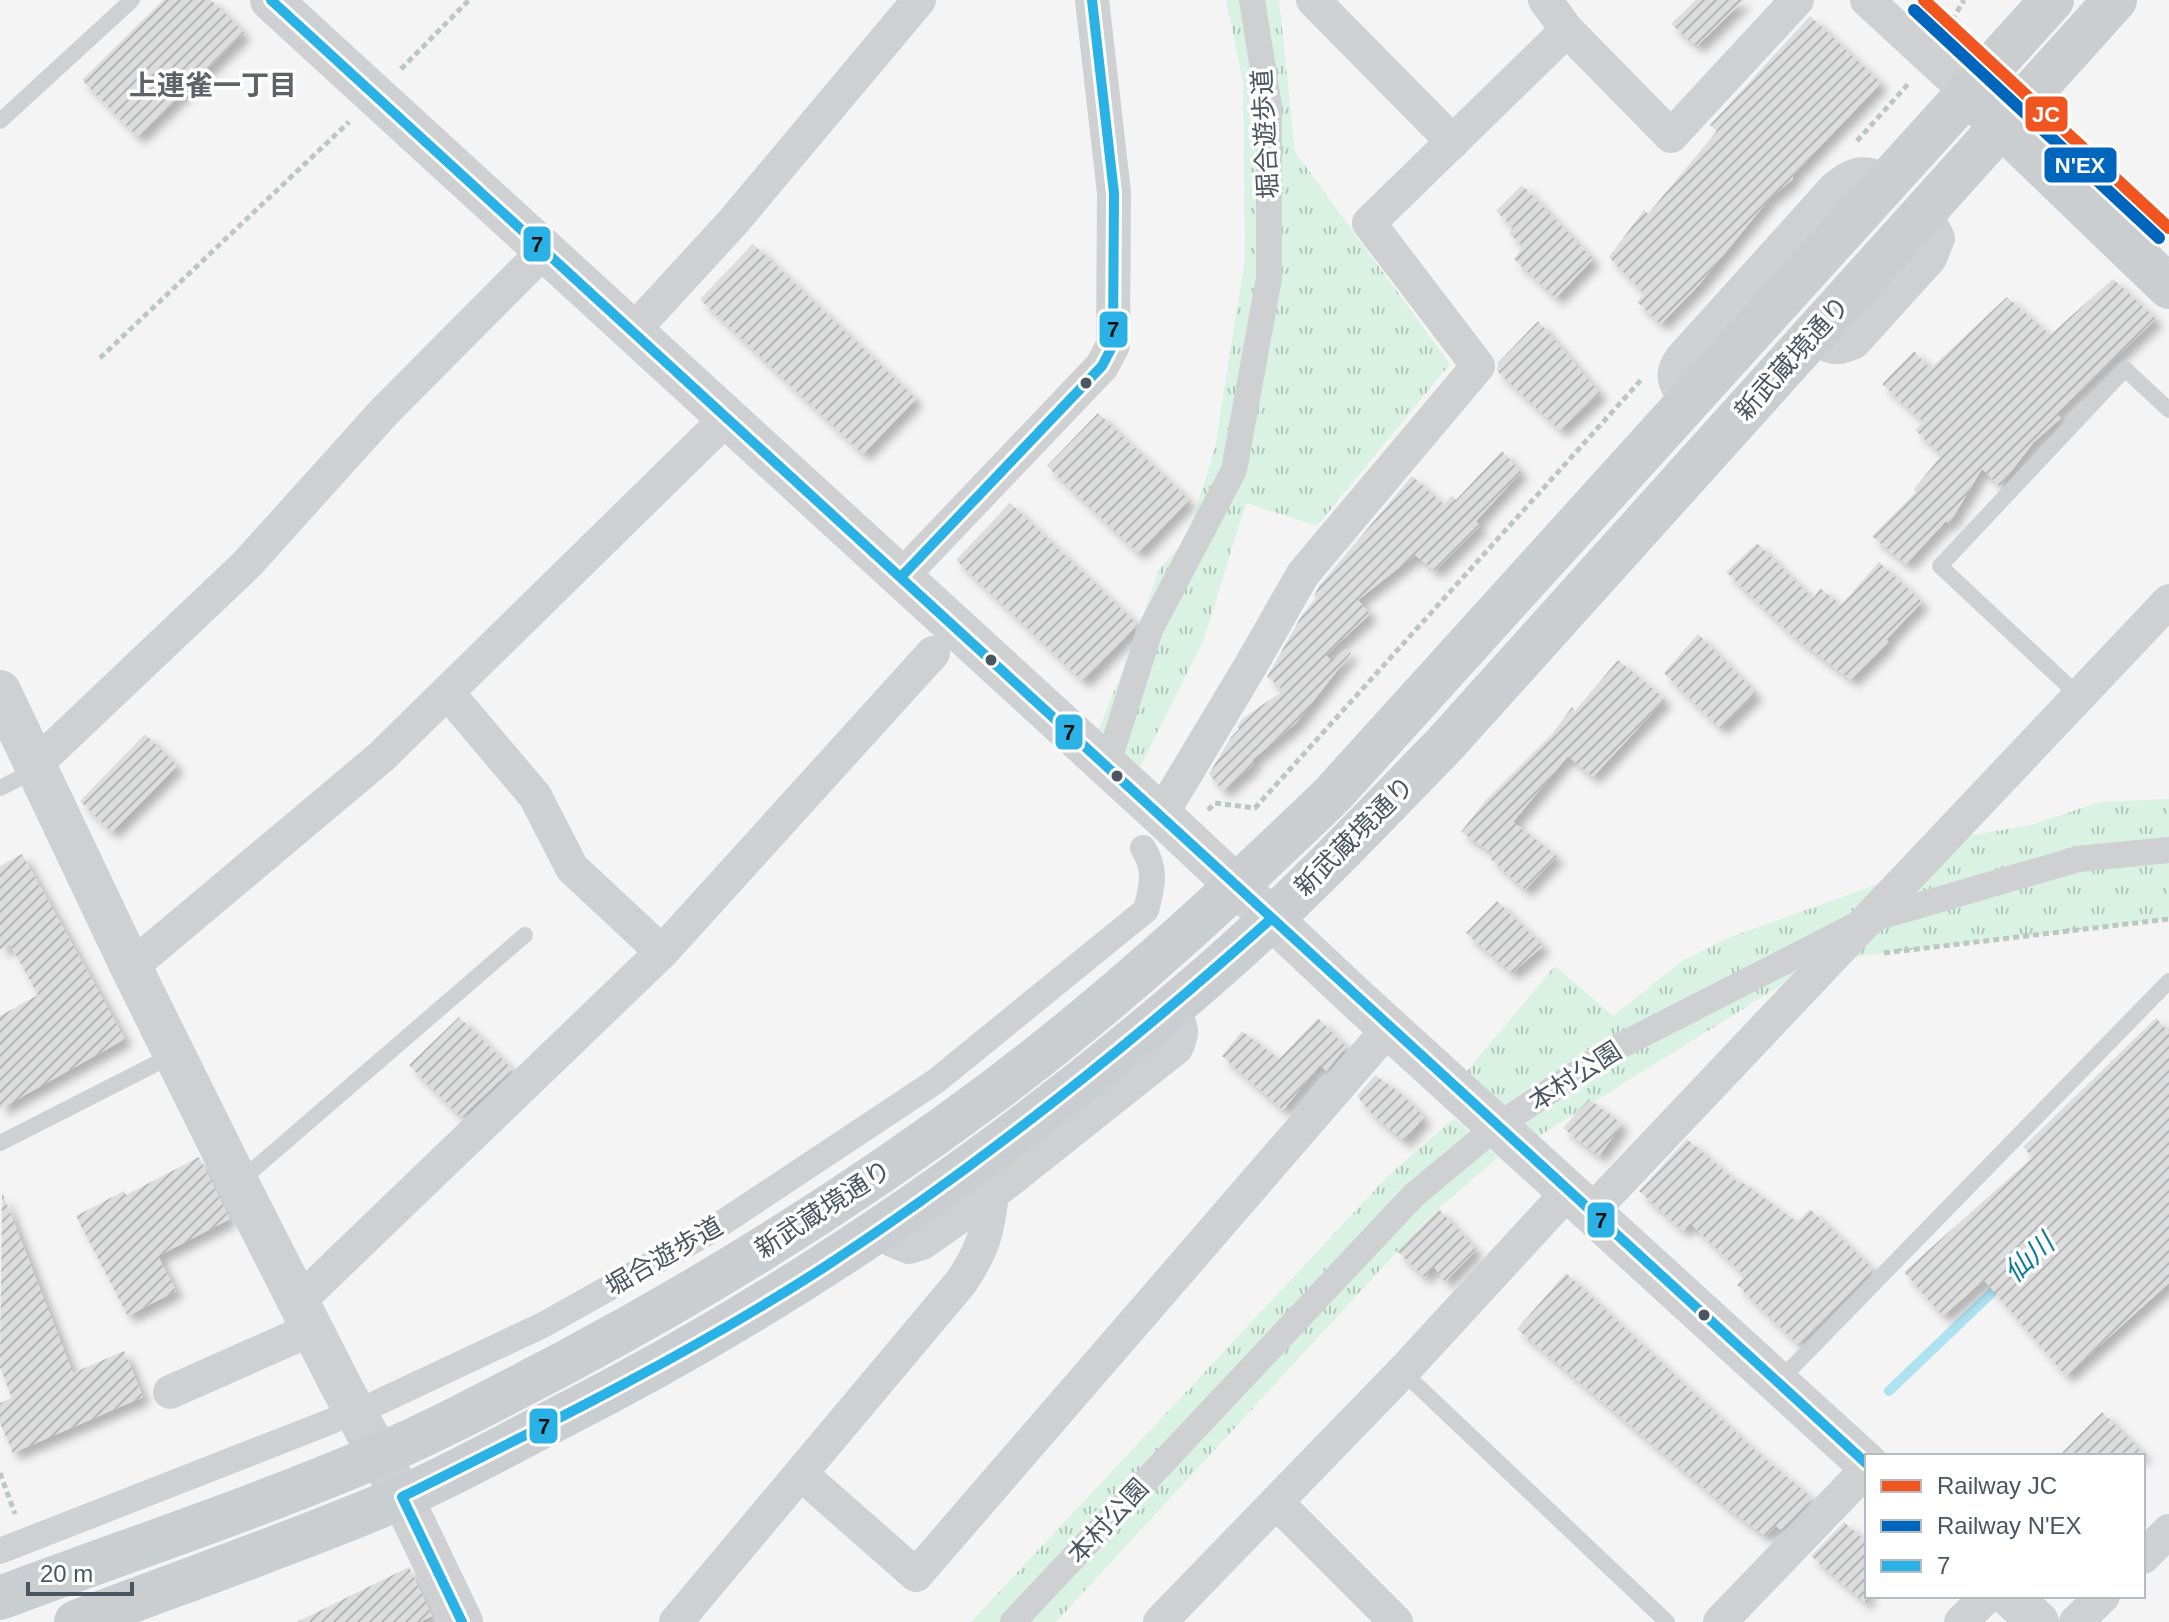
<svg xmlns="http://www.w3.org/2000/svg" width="2169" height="1622" viewBox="0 0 2169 1622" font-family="Arial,'Noto Sans JP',sans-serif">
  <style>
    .park { fill: url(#park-tufts) }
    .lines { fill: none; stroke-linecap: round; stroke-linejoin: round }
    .stream { stroke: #aee2f0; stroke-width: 10 }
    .building { fill: url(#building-hatch); filter: url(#shadow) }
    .path { stroke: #bcc7c4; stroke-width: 5; stroke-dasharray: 6 4; stroke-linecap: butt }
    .service { stroke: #ced0d2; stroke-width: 16 }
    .pedestrian { stroke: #ced0d2; stroke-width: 26 }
    .minor { stroke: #ced0d2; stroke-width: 34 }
    .tertiary { stroke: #ced0d2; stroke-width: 42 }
    .primary { stroke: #caced1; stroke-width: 44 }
    .bus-1-casing { stroke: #fff; stroke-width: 16 }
    .bus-1 { stroke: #2ab2e6; stroke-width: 10 }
    .rail-1-casing { stroke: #fff; stroke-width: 18 }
    .rail-2-casing { stroke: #fff; stroke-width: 18 }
    .rail-1 { stroke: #f15620; stroke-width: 12 }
    .rail-2 { stroke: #0065bd; stroke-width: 12 }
    .bus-dot { fill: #4a5661; stroke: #fff; stroke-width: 3 }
    .labels { text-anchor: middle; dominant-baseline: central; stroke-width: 7; stroke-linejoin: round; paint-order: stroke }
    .street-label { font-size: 26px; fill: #4a5661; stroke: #fff }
    .neighbourhood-label { font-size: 28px; font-weight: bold; fill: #5f6368; stroke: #fff }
    .water-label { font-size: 28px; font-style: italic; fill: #0c7c9b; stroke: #fff }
    .line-badge { stroke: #fff; stroke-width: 3 }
    .badge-label { font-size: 22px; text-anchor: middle; font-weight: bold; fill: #fff }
    .pale-badge-label { font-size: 22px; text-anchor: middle; font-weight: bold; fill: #111 }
  </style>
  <defs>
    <pattern id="park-tufts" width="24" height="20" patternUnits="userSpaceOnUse" patternTransform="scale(2)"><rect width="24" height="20" fill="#d9f2e3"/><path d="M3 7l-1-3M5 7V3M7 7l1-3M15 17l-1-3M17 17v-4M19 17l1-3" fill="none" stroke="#b2c7bb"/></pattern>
    <pattern id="building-hatch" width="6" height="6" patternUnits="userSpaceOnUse" patternTransform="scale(2)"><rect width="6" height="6" fill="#ddddde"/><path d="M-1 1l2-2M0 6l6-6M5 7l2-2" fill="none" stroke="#b5b6b7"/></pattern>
    <filter id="shadow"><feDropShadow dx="7" dy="7" stdDeviation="4" flood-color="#0004"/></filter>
  </defs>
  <rect width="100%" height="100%" fill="#f4f4f4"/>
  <path class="park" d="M 1226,0 L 1279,0 L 1295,152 L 1450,364 L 1317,526 L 1246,503 L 1204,639 L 1138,771 L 1098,731 L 1130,652 L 1159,570 L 1187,538 L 1215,448 L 1245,258 L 1243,81 Z
    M 2169,799 L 2169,919 L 1852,957 L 1969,836 L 2031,825 L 2100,802 Z
    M 1881,883 L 1780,986 L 1531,1141 L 1462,1077 L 1555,966 L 1613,1016 L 1682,961 L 1731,937 Z
    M 1454,1118 L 1498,1157 L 1428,1218 L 1056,1622 L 971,1622 L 1387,1177 Z"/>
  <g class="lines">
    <path class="stream" d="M 1889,1391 L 2003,1282"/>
  </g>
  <path class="building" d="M 163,0 L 211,0 L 244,33 L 138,137 L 82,80 Z
    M 1696,0 L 1744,0 L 1697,46 L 1671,24 Z
    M 1810,16 L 1881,83 L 1792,176 L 1793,179 L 1770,198 L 1698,286 L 1661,324 L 1637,302 L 1645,294 L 1609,257 L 1644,210 L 1648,214 L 1717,131 L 1710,125 Z
    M 1522,185 L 1593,259 L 1556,298 L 1514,259 L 1524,246 L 1509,234 L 1513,227 L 1496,211 Z
    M 753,244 L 916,399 L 863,454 L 700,299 Z
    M 2113,279 L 2156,319 L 2056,414 L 2061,418 L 2033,443 L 2000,486 L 1982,469 L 1949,524 L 1946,521 L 1906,564 L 1872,536 L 1916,492 L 1914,489 L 1942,455 L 1915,430 L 1924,422 L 1882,384 L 1914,351 L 1930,369 L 2007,297 L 2050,335 Z
    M 1538,321 L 1600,393 L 1560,430 L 1497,371 L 1498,363 Z
    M 1098,413 L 1189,500 L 1138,553 L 1047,466 Z
    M 1502,451 L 1521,472 L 1476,521 L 1480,526 L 1435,571 L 1415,555 L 1358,600 L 1370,614 L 1326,655 L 1330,660 L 1347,649 L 1351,653 L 1296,723 L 1252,760 L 1254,764 L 1223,791 L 1209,774 L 1231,737 L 1239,729 L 1237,727 L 1242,719 L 1284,690 L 1267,677 L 1302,615 L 1316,598 L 1314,596 L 1319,586 L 1412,476 L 1444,505 L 1452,495 L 1456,500 Z
    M 1010,503 L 1136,623 L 1134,628 L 1083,681 L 956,560 Z
    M 1757,543 L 1813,599 L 1820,588 L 1841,605 L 1879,562 L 1922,602 L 1886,640 L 1889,642 L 1851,680 L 1791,634 L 1726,572 Z
    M 1698,634 L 1756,693 L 1720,728 L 1664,673 Z
    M 1618,660 L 1665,699 L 1593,777 L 1568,756 L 1513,822 L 1557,856 L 1525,890 L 1490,858 L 1494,854 L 1461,832 L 1485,801 L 1552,734 L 1572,707 L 1575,711 Z
    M 145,734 L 177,766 L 112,832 L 80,801 Z
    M 22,854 L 125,1039 L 0,1109 L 0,1016 L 38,995 L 10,944 L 0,950 L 0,866 Z
    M 1497,901 L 1543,946 L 1512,973 L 1466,933 Z
    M 459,1017 L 512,1069 L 461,1117 L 409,1065 Z
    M 1318,1018 L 1346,1047 L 1326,1071 L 1320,1065 L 1283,1110 L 1222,1056 L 1242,1031 L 1279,1059 Z
    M 2156,1018 L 2169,1032 L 2169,1283 L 2066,1376 L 1984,1280 L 1943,1316 L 1904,1272 L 2033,1157 L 2023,1147 Z
    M 1375,1075 L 1401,1094 L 1424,1117 L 1404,1141 L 1372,1114 L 1357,1096 Z
    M 1589,1099 L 1622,1124 L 1599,1156 L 1563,1128 Z
    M 1687,1139 L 1737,1182 L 1739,1180 L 1797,1222 L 1810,1209 L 1873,1269 L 1799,1345 L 1737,1285 L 1745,1276 L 1690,1223 L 1683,1231 L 1639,1191 Z
    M 199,1157 L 230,1219 L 158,1256 L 176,1291 L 128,1316 L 76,1216 L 124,1191 L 126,1195 Z
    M 2,1192 L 73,1373 L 124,1351 L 143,1397 L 13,1453 L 0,1423 L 0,1403 L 12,1398 L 0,1367 Z
    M 1439,1209 L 1476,1250 L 1445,1282 L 1433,1265 L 1425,1278 L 1397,1251 Z
    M 1566,1273 L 1751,1447 L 1812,1498 L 1781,1530 L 1776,1526 L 1765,1536 L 1730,1510 L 1517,1329 Z
    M 2102,1412 L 2146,1456 L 2059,1456 Z
    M 1844,1522 L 1867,1543 L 1867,1604 L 1811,1556 Z
    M 409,1567 L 432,1616 L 420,1622 L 297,1622 Z"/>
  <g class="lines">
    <path class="path" d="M 1947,29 L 1964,0
      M 401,69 L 469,0
      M 1857,141 L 1909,83
      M 100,358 L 349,122
      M 1208,810 L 1215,803 L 1255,808 L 1641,380
      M 1884,953 L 2169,919
      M 0,1473 L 15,1514"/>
    <path class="service" d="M 0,121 L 132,0
      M 2079,696 L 1940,566 L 2125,369 L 2169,410
      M 0,788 L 18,779 L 34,766
      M 0,1143 L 173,1055
      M 239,1182 L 525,935
      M 1403,1372 L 1667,1622
      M 1779,1381 L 2169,981"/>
    <path class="pedestrian" d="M 1107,766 L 1150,630 L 1234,470 L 1269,278 L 1269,106 L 1252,0
      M 377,1403 L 543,1325 L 707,1233 L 936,1081 L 1146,910 C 1152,887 1157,870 1143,848
      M 0,1551 L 332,1421
      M 1013,1622 L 1414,1195 L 1497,1126 L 1612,1050 L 1862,922 L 2078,859 L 2169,850"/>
    <path class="minor" d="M 1313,0 L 1453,142
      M 1545,0 L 1567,30 L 1671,136 L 1797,0
      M 1867,0 L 1968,93
      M 632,332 L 733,222 L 919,0
      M 1813,335 C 1828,348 1836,351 1854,342 L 1930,258 L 1938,238 L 1932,226 L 1922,215
      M 1688,403 C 1677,387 1668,376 1681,359 L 1835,188 C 1854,172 1865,170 1887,181
      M 901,577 L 1102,366 L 1113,345 L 1114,193 L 1092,0
      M 447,692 L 535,796 L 572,868 L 662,952
      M 34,766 L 247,564 L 384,412 L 544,251
      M 1161,815 L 1251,665 L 1303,574 L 1478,366 L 1369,223 L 1567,30
      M 131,967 L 381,757 L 726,419
      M 1590,1213 L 2169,601
      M 883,1228 L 892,1240 L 909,1247 L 922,1243 L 992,1194 L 1176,1048 C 1185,1031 1181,1024 1170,1009
      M 298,1302 L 662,952 L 933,653
      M 170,1392 L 312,1329
      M 801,1474 L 916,1575 L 1389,1028
      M 1276,1502 L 1396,1622
      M 2143,1557 L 2169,1531
      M 676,1622 L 962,1281 C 983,1249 988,1231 992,1194
      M 1160,1622 L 1408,1366 L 1568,1192
      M 1720,1622 L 1867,1469
      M 1961,1622 L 1987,1596
      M 2076,1622 L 2103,1596"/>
    <path class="tertiary" d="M 271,0 L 1161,815 L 1355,997 L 1867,1464
      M 0,691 L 131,967 L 238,1183 L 341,1386 L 402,1497 L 462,1622
      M 2010,1596 L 2038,1622"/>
    <path class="primary" d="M 1980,105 L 2169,287
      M 0,1598 C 125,1551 253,1509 377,1456 C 442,1428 505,1394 568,1361 C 716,1282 859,1192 994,1091 C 1114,1001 1224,899 1332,795 L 2052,0
      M 76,1622 C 184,1581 294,1543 400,1498 C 453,1475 504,1446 555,1420 C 786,1303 1001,1155 1197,986 C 1285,911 1365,827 1445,744 L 2115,0"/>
    <defs>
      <path id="bus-1" d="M 271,0 L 1867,1464
        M 901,577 L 1102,366 L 1113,345 L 1114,193 L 1092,0
        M 462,1622 L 402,1497 C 545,1426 688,1355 823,1268 C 982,1164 1130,1045 1272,918"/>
    </defs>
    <use href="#bus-1" class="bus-1-casing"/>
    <use href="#bus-1" class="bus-1"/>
    <defs>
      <path id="rail-1" d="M 1924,0 L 2169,228"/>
      <path id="rail-2" d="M 1914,10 L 2159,238"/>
    </defs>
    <use href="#rail-1" class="rail-1-casing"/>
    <use href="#rail-2" class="rail-2-casing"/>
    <use href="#rail-1" class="rail-1"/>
    <use href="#rail-2" class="rail-2"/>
  </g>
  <g class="bus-dot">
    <circle cx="1086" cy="383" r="7"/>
    <circle cx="991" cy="660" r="7"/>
    <circle cx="1117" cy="776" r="7"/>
    <circle cx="1704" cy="1315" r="7"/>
  </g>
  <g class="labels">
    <g class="street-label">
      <text transform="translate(1265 134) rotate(-93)">堀合遊歩道</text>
      <text transform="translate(1792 358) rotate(-48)">新武蔵境通り</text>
      <text transform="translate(1354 836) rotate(-45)">新武蔵境通り</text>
      <text transform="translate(1575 1076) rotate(-33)">本村公園</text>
      <text transform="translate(823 1209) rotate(-33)">新武蔵境通り</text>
      <text transform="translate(664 1256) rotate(-30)">堀合遊歩道</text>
      <text transform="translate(1108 1521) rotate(-47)">本村公園</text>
    </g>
    <g class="neighbourhood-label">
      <text x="213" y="85">上連雀一丁目</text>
    </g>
    <g class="water-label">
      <text transform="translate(2029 1258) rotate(-43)">仙川</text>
    </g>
  </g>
  <g class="line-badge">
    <rect x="2024" y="95" width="45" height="38" rx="8" fill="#f15620"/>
    <rect x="2043" y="146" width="75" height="38" rx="8" fill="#0065bd"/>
    <rect x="522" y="225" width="30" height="38" rx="8" fill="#2ab2e6"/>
    <rect x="1098" y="310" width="31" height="39" rx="8" fill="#2ab2e6"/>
    <rect x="1054" y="713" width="30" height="38" rx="8" fill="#2ab2e6"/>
    <rect x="1586" y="1201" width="30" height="38" rx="8" fill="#2ab2e6"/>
    <rect x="528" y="1407" width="31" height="38" rx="8" fill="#2ab2e6"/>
  </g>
  <g class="badge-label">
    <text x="2046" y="122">JC</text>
    <text x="2080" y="173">N'EX</text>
  </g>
  <g class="pale-badge-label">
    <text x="537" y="252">7</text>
    <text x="1113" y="337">7</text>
    <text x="1069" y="740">7</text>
    <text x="1601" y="1228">7</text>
    <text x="544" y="1434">7</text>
  </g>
  <rect x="1865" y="1454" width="280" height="144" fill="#ffffff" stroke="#b7bbc0" stroke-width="2"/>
  <rect x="1881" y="1480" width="40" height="12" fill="#f15620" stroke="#b7bbc0" stroke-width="2"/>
  <text x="1937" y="1494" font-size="24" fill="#4a5661">Railway JC</text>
  <rect x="1881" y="1520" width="40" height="12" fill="#0065bd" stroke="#b7bbc0" stroke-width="2"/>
  <text x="1937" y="1534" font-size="24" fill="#4a5661">Railway N'EX</text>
  <rect x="1881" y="1560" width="40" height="12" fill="#2ab2e6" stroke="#b7bbc0" stroke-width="2"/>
  <text x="1937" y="1574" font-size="24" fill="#4a5661">7</text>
  <path d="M28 1582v12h104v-12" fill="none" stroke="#4a5661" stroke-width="4"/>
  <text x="40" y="1582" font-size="24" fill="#4a5661" stroke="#ffffff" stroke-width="6" paint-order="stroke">20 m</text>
</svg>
